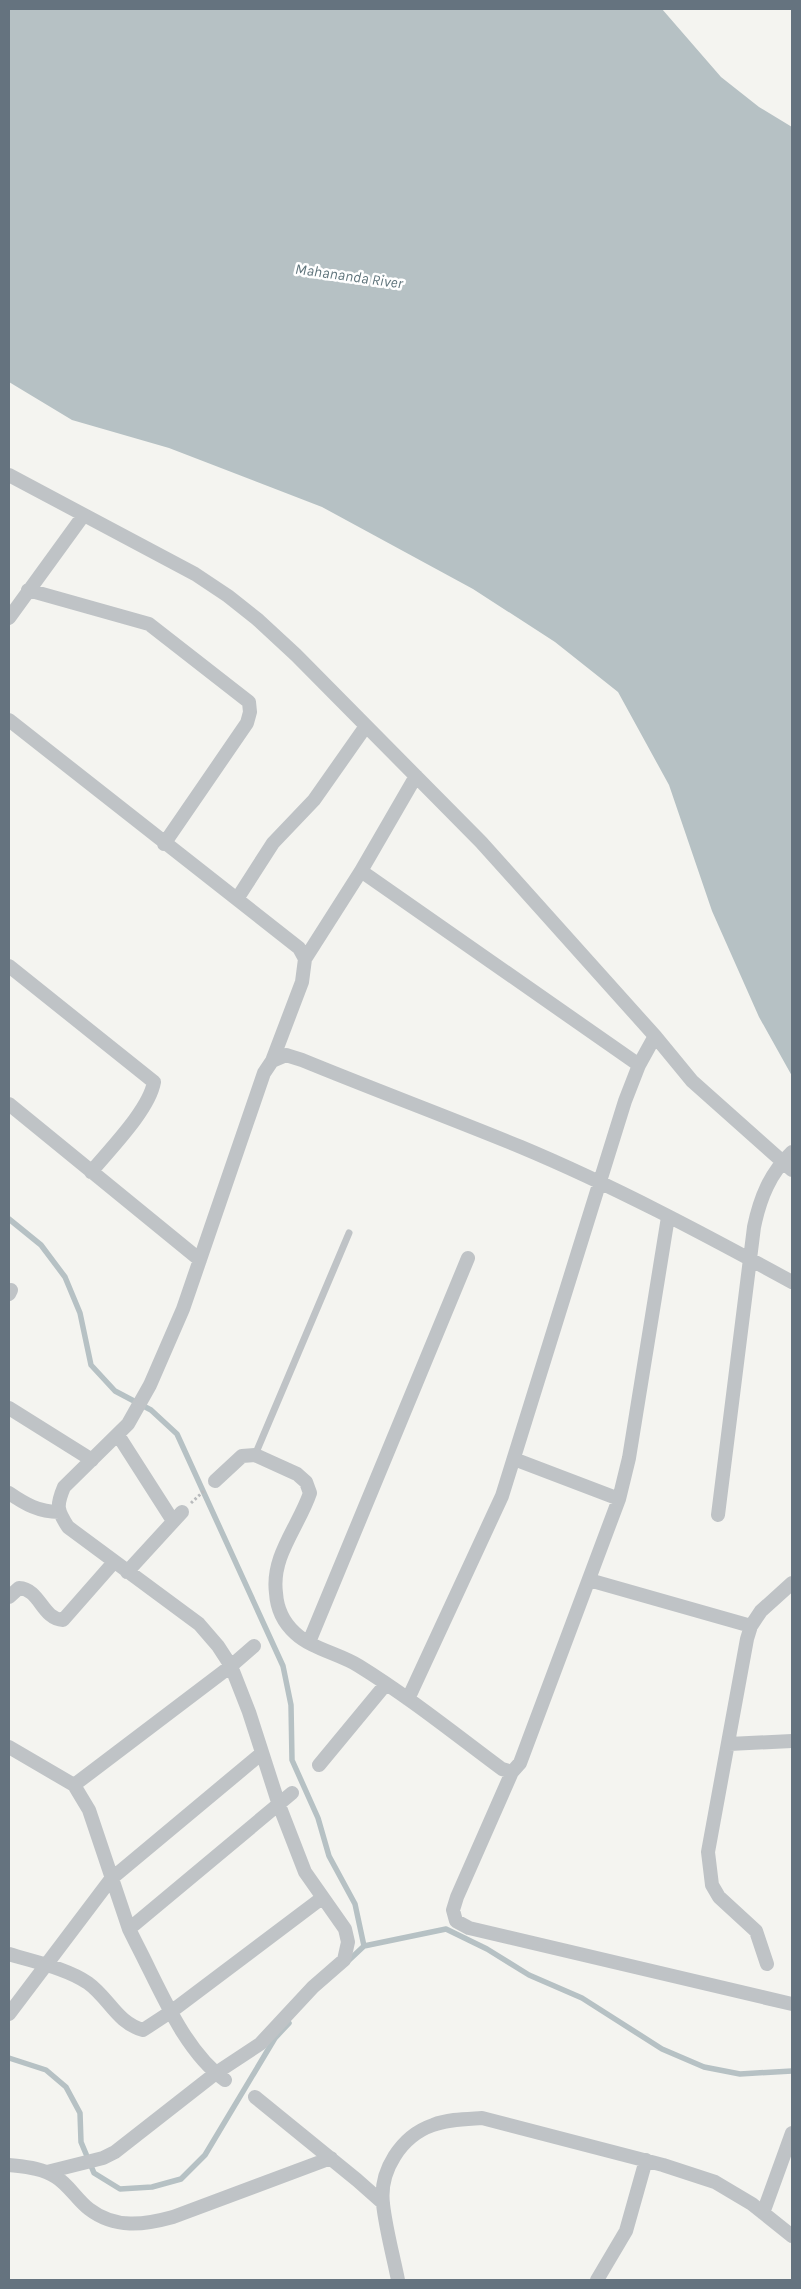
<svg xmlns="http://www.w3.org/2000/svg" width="801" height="2289" viewBox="0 0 801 2289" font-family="Karla,sans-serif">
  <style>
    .water { fill: #b6c1c4 }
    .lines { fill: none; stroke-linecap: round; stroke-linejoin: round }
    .stream { stroke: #b6c1c4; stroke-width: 5.5 }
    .path { stroke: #b9bbbd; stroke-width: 3; stroke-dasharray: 2.5 2.5; stroke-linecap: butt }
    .service { stroke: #bfc3c6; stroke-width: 7 }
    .minor { stroke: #bfc3c6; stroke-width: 14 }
    .labels { text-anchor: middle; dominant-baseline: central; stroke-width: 5; stroke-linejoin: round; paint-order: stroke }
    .water-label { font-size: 15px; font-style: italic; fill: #60757c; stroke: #fff }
  </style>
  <rect width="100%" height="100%" fill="#f4f4f0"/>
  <path class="water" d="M 9,9 L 662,9 L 721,77 L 759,107 L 792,127 L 792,1076 L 759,1017 L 712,911 L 669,785 L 618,692 L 555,642 L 473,589 L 322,507 L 169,448 L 72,420 L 9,382 Z"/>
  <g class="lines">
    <path class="stream" d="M 9,1219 L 41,1245 L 65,1277 L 80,1313 L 91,1365 L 115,1391 L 151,1410 L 177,1434 L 283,1666 L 291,1705 L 292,1760 L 318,1818 L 329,1856 L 355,1904 L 364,1946
      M 347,1962 L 364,1946 L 446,1929 L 487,1949 L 529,1975 L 582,1998 L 662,2049 L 704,2067 L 740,2074 L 792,2071
      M 9,2058 L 46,2070 L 66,2087 L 80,2113 L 81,2142 L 94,2173 L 120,2189 L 152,2187 L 181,2179 L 205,2155 L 275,2038 L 289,2023"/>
    <path class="path" d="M 191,1503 L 205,1490"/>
    <path class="service" d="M 255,1455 L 349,1233"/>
    <path class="minor" d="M 9,475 L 195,574 L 228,596 L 257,619 L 296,655 L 481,842 L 655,1036 L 692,1081 L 792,1170
      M 28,590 L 149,624 L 249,702 L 250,712 L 247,723 L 164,844
      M 9,618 L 83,516
      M 9,720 L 299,948 L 305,959 L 302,982 L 272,1061
      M 361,871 L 639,1065
      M 237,899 L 273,843 L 314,800 L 366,726
      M 305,959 L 361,871 L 416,776
      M 9,966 L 154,1082 C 149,1110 110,1149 91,1172
      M 9,1104 L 200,1260
      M 9,1294 L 11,1290
      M 9,1408 L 92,1460
      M 118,1435 L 173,1521
      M 514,1459 L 619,1499
      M 215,1481 L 242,1456 L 255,1455 L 297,1474 L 306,1482 L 310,1493 C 299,1526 271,1556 276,1593 C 277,1609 283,1622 295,1633 C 312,1649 340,1654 359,1666 C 409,1697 455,1734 502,1769 L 512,1772 L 520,1763 L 619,1499 L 629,1458 L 668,1217
      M 9,1493 C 25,1504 39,1512 59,1512
      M 718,1515 L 754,1227 C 760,1198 770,1173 792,1152
      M 127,1572 L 182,1512
      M 589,1580 L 751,1626
      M 9,1597 L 19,1588 C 40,1589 42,1619 63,1620 L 114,1562
      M 309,1642 L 468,1258
      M 408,1699 L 502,1496 L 625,1101 L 639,1065 L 655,1036
      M 729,1744 L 792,1741
      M 9,1747 L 74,1785 L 89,1810 L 129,1929 L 137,1945 C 160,1989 184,2051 225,2080
      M 319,1765 L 386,1684
      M 512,1772 L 457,1897 L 453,1910 L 456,1921 L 469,1928 L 792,2004
      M 74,1785 L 231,1666 L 254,1646
      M 129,1929 L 292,1793
      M 9,1954 C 34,1962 66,1968 88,1983 C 109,1998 117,2023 143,2030 L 172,2011 L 322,1898
      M 767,1964 L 756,1931 L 719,1897 L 712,1885 L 708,1852 L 747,1639 L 751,1626 L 761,1611 L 792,1583
      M 9,2014 L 111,1879 L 262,1753
      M 255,2097 L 357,2180 L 383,2203
      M 9,2165 C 26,2167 42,2168 56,2177 C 69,2185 77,2200 89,2209 C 115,2229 144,2225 173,2217 L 331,2158
      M 47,2172 L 103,2158 L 115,2152 L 216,2073 L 260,2044 L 313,1987 L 344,1960 L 348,1942 L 345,1929 L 305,1872 L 279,1805 L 249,1712 L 231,1666 L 218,1646 L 199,1624 L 68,1527 C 57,1510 56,1506 64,1487 L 128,1424 L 150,1385 L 183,1309 L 264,1073 L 272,1061 L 286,1055 L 302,1060 C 375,1090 448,1117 521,1147 C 614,1186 704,1234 792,1282
      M 763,2213 L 792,2133
      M 398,2280 C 393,2255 386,2230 383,2204 C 379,2171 401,2136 433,2125 C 449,2119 466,2119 482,2118 L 663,2165 L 715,2182 L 752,2204 L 792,2236
      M 597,2280 L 626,2231 L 646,2160"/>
  </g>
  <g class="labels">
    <g class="water-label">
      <text transform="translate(349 276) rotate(8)">Mahananda River</text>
    </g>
  </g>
  <rect width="801" height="2289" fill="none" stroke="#65737f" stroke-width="20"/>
</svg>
